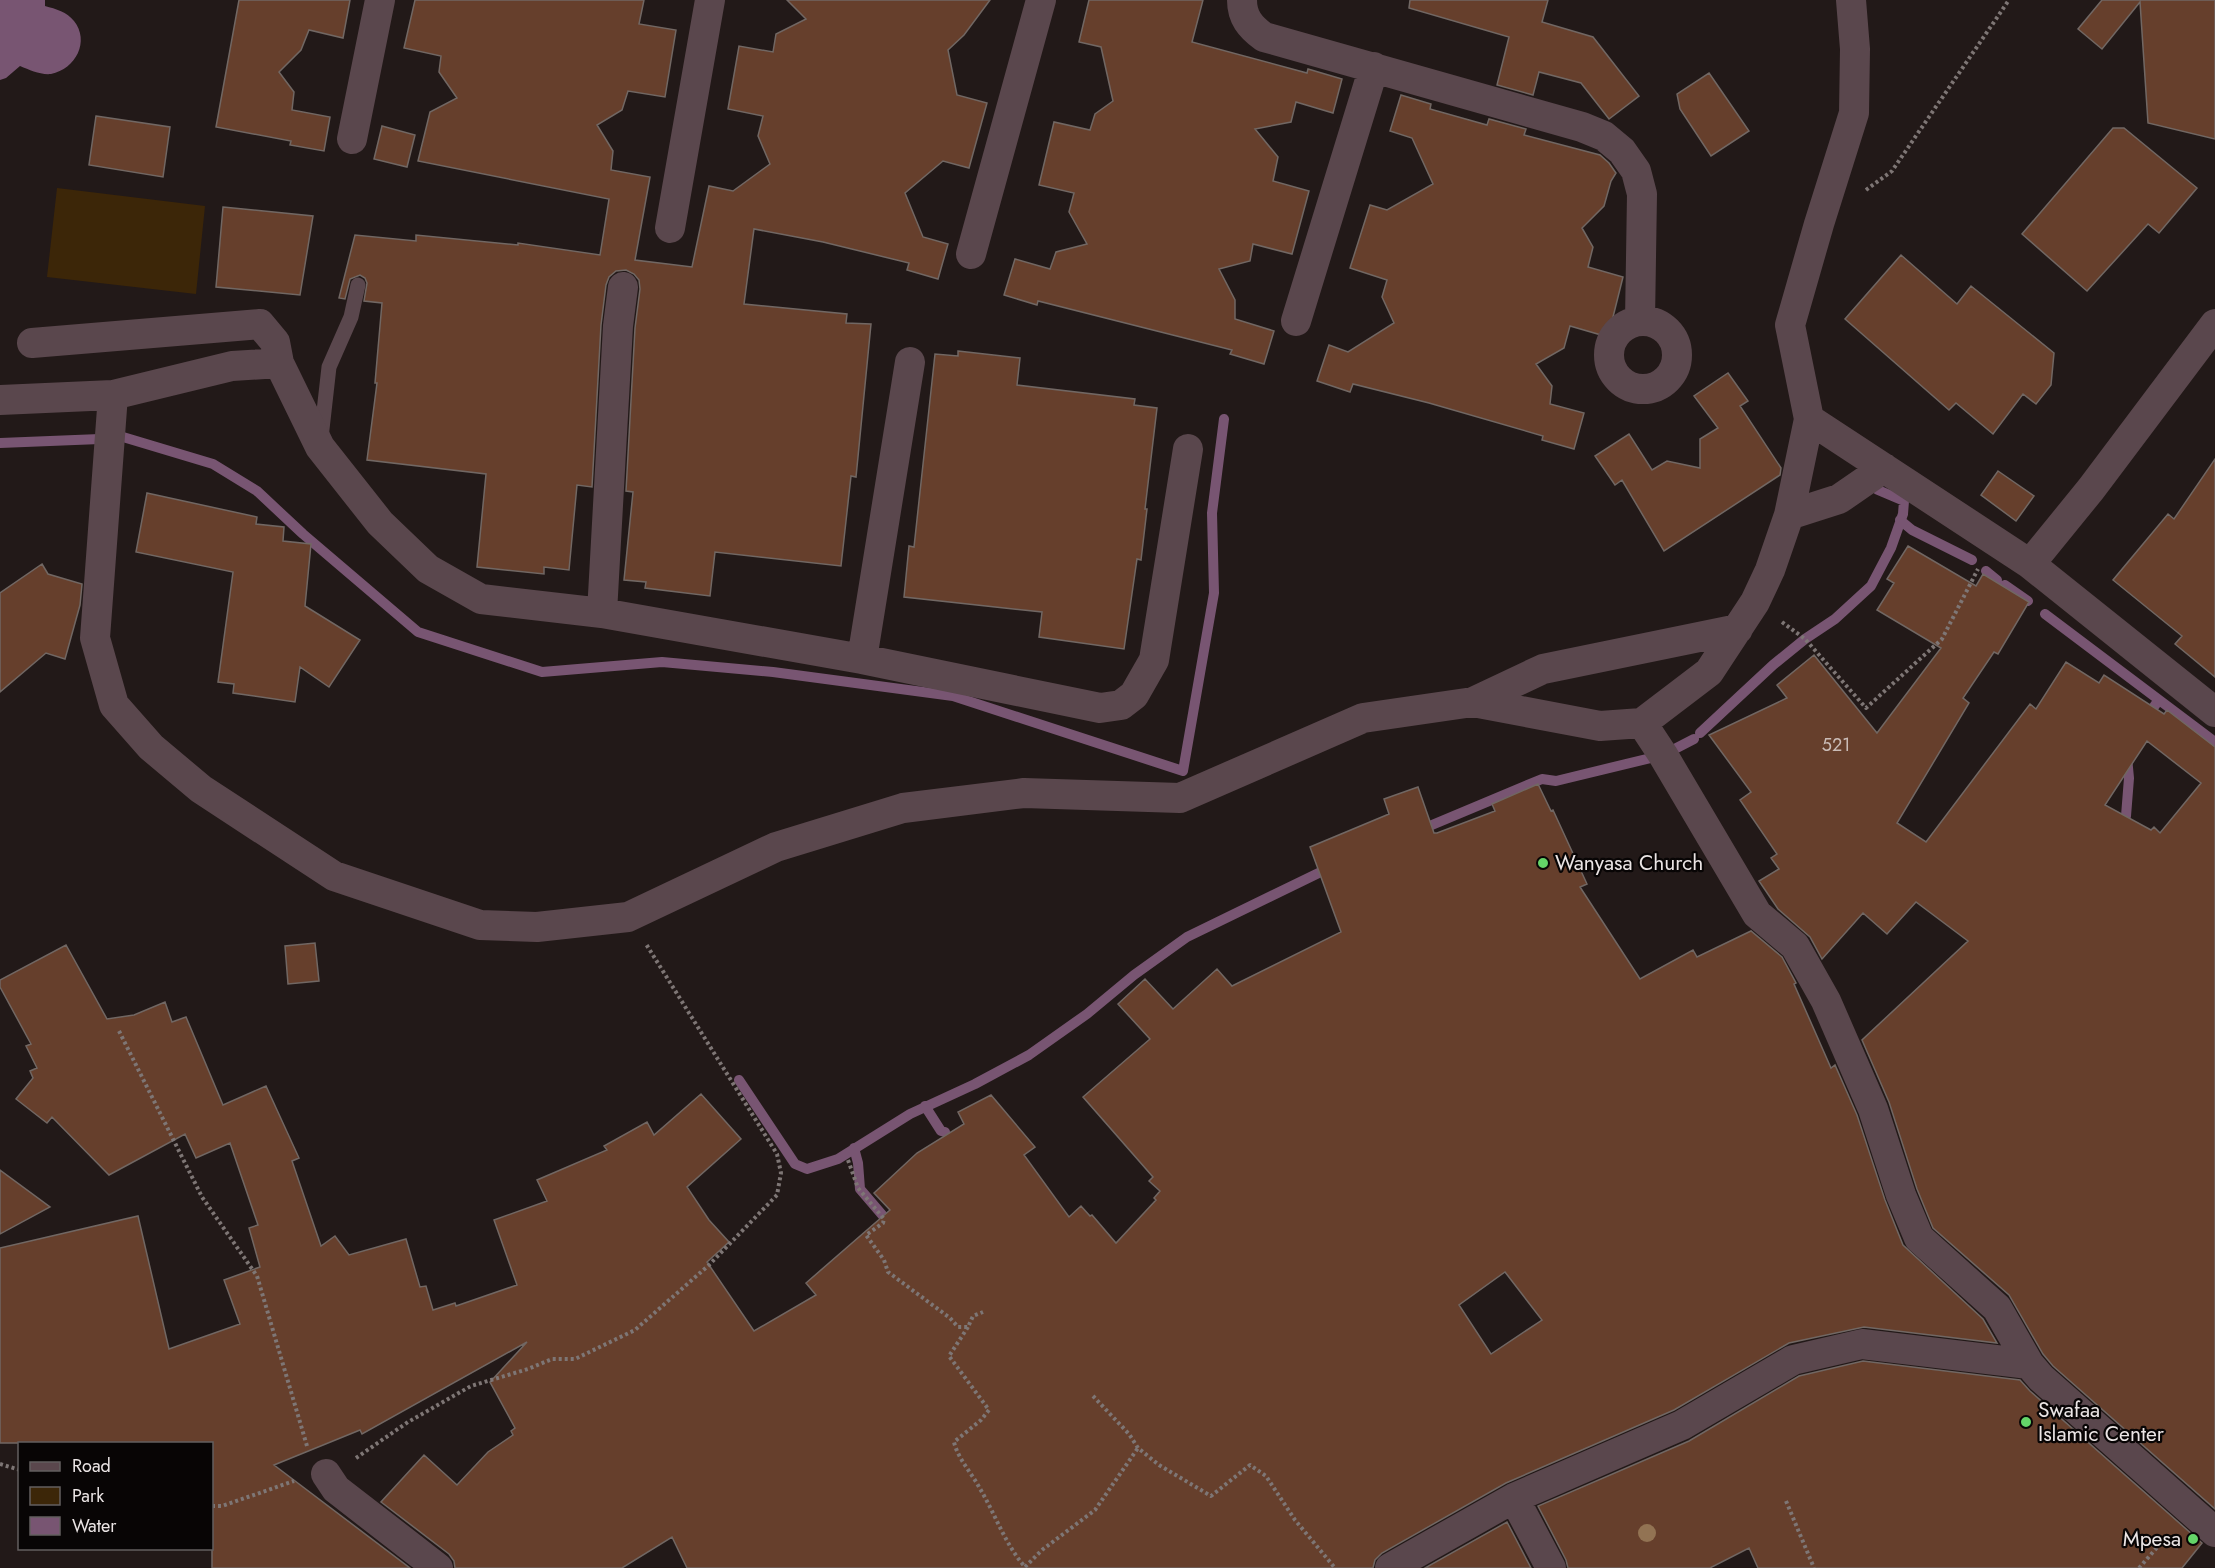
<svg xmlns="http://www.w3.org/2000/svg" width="2215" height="1568" viewBox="0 0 2215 1568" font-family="Jost,sans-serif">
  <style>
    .green { fill: #3c2608 }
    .water { fill: #785572 }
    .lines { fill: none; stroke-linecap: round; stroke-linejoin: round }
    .stream { stroke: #785572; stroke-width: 10 }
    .building { fill: #663f2c; stroke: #716763; stroke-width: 1.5; fill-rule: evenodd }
    .path { stroke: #7e7675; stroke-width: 4; stroke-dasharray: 3 3; stroke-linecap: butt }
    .lane { stroke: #5a474d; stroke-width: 15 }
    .street { stroke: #5a474d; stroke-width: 30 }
    .tree { fill: #927353 }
    .poi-dot { fill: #64d468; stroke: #080505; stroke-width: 2 }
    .labels { text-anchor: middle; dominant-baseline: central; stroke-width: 4.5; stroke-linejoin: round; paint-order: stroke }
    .number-label { font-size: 18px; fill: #cabcb7 }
    .poi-label { font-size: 21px; fill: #ebe5e5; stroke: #080505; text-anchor: start }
  </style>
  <rect width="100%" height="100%" fill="#221918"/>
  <path class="green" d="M 57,188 L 205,206 L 196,294 L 47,277 Z"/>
  <path class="water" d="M 0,0 L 45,0 L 45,6 C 56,9 67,12 74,21 C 90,41 76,69 51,74 C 40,75 30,70 20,66 L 6,78 L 0,80 Z"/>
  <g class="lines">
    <path class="stream" d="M 123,437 L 213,464 L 257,491 L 303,534 L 418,632 L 542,672 L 662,662 L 773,672 L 953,696 L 1183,771 L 1214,593 L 1212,513 L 1224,419
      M 0,443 L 100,439
      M 1900,520 L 1912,530 L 1972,560
      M 1986,571 L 1997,580
      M 2005,585 L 2028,601
      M 2045,614 L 2215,742
      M 2146,718 L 2158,701
      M 1700,733 L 1773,665 L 1805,639 L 1835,619 L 1871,586 L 1891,548 L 1903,514 L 1904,501 L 1878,490
      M 2118,828 L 2126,816 L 2129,778 L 2127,757
      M 1420,830 L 1542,779 L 1556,781 L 1663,755 L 1694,739
      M 739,1080 L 795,1164 L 807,1169 L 838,1159 L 910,1114 L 975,1084 L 1029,1055 L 1087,1014 L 1134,975 L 1187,937 L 1331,867
      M 925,1106 L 941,1131 L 945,1132
      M 854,1148 L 858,1163 L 860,1189 L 884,1217 L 893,1223"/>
  </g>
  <path class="building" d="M 239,0 L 350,0 L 343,38 L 309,30 L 301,50 L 279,72 L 294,92 L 292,110 L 330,117 L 324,151 L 290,145 L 291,141 L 216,127 Z
    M 415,0 L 644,0 L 639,24 L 676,30 L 665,97 L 628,91 L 622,110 L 597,125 L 613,151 L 611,170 L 650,177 L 635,260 L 692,267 L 709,186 L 733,191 L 770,164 L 758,136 L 763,116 L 728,109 L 739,46 L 773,52 L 776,34 L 806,19 L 787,0 L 990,0 L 964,35 L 948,50 L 957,95 L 987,103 L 969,168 L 943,161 L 905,193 L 923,237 L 948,244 L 938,279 L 907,270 L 909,263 L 823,242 L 754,229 L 744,304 L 847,314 L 846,323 L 871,324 L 856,477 L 851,476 L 841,566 L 715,552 L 710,596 L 645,588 L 646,582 L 624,580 L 633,492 L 626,491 L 635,328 L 640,289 L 639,280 L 634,274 L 626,270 L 616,271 L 609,277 L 606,285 L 601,325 L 592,487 L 577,485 L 569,570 L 544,567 L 544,574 L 477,567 L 486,474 L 367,460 L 377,383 L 375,383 L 382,303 L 364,301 L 367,283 L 365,278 L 360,275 L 350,279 L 345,299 L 339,298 L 355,235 L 416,241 L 416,235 L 518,245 L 518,243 L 600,255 L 609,199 L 418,161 L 430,112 L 457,98 L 439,72 L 441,56 L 404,48 Z
    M 1089,0 L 1203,0 L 1192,42 L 1307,73 L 1308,69 L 1342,79 L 1333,113 L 1296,102 L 1291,122 L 1255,129 L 1278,157 L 1273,181 L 1309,191 L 1292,254 L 1253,244 L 1250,261 L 1219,269 L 1235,300 L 1235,319 L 1274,331 L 1264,364 L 1230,354 L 1232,350 L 1038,301 L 1037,305 L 1004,295 L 1015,259 L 1050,269 L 1056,252 L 1087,244 L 1069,212 L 1074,193 L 1039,185 L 1054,122 L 1090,130 L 1095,114 L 1113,101 L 1101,47 L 1079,42 Z
    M 1410,0 L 1548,0 L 1542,22 L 1593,37 L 1639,96 L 1609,119 L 1581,83 L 1539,72 L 1533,95 L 1497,85 L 1509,37 L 1409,8 Z
    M 2102,0 L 2215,0 L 2215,139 L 2148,123 L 2140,2 L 2102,49 L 2078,29 Z
    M 1709,73 L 1749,131 L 1711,156 L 1680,109 L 1677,94 Z
    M 1401,95 L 1431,104 L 1430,109 L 1487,125 L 1489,119 L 1526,129 L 1524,135 L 1600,155 L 1609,163 L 1616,173 L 1611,181 L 1604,206 L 1582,228 L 1593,247 L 1588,267 L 1623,277 L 1608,337 L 1570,326 L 1564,348 L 1536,364 L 1552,386 L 1550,404 L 1584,413 L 1574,449 L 1542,440 L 1543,436 L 1429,403 L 1353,384 L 1350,392 L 1317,381 L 1329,345 L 1348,352 L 1394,323 L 1382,297 L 1387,280 L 1350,268 L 1370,205 L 1387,210 L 1433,184 L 1412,138 L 1390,131 Z
    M 96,116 L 170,127 L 163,177 L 89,165 Z
    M 382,126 L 415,135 L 407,167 L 374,159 Z
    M 2113,128 L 2124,128 L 2197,188 L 2159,233 L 2148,224 L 2087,291 L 2022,234 Z
    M 223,207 L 313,216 L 300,295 L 216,287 Z
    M 1901,255 L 1957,304 L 1971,286 L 2054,353 L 2051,385 L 2036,404 L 2023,394 L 1993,434 L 1956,403 L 1949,410 L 1845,319 Z
    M 958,351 L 1020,358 L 1017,385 L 1135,399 L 1134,405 L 1157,408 L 1145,509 L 1147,509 L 1141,560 L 1137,559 L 1124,649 L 1039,637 L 1042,612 L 904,597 L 909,546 L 914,547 L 935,354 L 958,356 Z
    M 1728,373 L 1748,401 L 1740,406 L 1781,468 L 1780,475 L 1664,551 L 1622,480 L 1615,485 L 1595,456 L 1629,434 L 1652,470 L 1667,461 L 1700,468 L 1700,439 L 1718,428 L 1694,396 Z
    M 2215,459 L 2215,677 L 2175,644 L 2182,636 L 2113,580 L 2168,514 L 2174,519 Z
    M 1998,471 L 2034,496 L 2016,521 L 1981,495 Z
    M 147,493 L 257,517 L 256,524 L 284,527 L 283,541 L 311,544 L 305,606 L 360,640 L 329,687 L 300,667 L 295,702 L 233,693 L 234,684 L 218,682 L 233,572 L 136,552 Z
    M 1908,546 L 1976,586 L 1983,574 L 2029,602 L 1998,654 L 1994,652 L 1963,698 L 1969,703 L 1897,823 L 1926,842 L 2030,704 L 2036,709 L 2066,662 L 2099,683 L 2104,675 L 2164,714 L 2167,710 L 2215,747 L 2215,1509 L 2053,1366 L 2043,1354 L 2009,1295 L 1933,1228 L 1917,1189 L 1889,1102 L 1862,1040 L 1968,941 L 1916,902 L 1887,934 L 1863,913 L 1822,959 L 1810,937 L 1778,909 L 1759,881 L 1779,869 L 1771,858 L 1777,854 L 1740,800 L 1751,792 L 1709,735 L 1787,698 L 1777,685 L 1814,655 L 1877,733 L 1941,648 L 1877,610 L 1894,583 L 1887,579 ZM 2147,741 L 2201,783 L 2160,833 L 2154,827 L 2151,830 L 2105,805 Z
    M 42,564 L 48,574 L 82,584 L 80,605 L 65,659 L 46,653 L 0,692 L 0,593 Z
    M 1538,784 L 1551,811 L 1553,810 L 1587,884 L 1580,887 L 1640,979 L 1693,950 L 1697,957 L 1751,931 L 1782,957 L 1796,983 L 1794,984 L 1831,1068 L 1835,1065 L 1857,1115 L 1885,1200 L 1903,1245 L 1983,1319 L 1997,1343 L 1864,1327 L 1789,1343 L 1674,1410 L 1506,1483 L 1382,1553 L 1375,1560 L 1373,1568 L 687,1568 L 672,1537 L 622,1568 L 455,1568 L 454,1561 L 449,1554 L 381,1502 L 424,1455 L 457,1485 L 488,1452 L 513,1435 L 511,1431 L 515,1428 L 490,1382 L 527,1342 L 362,1434 L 360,1430 L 274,1465 L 410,1568 L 212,1568 L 212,1443 L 0,1443 L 0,1248 L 138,1216 L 169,1349 L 240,1324 L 224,1280 L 260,1267 L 249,1228 L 258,1225 L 230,1143 L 196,1158 L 185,1134 L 109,1175 L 52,1117 L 47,1123 L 16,1099 L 33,1078 L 30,1071 L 37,1068 L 26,1046 L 31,1044 L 0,987 L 0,980 L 66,945 L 107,1019 L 134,1015 L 165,1002 L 172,1022 L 186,1017 L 223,1105 L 266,1086 L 299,1158 L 292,1161 L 321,1246 L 335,1236 L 349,1255 L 406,1239 L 420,1287 L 426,1286 L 433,1310 L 455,1303 L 456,1306 L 517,1285 L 494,1220 L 547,1201 L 537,1180 L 607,1150 L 604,1146 L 647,1122 L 654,1135 L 701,1094 L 741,1139 L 687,1187 L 709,1220 L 729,1242 L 707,1262 L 754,1331 L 816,1295 L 806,1283 L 890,1210 L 874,1193 L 917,1153 L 964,1124 L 958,1112 L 991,1095 L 1035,1147 L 1024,1155 L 1069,1217 L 1081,1206 L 1090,1216 L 1092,1215 L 1116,1243 L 1156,1200 L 1154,1198 L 1160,1191 L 1149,1181 L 1153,1177 L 1083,1097 L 1150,1039 L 1118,1004 L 1145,979 L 1173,1009 L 1217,969 L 1232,986 L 1341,932 L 1310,847 L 1389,814 L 1384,799 L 1418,787 L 1434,833 L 1437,833 L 1495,811 L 1492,804 ZM 1505,1272 L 1542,1320 L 1491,1354 L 1459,1305 Z
    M 315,943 L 319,981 L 288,984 L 285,946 Z
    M 0,1170 L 50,1207 L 0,1234 Z
    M 1863,1361 L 2020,1380 L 2030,1391 L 2202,1543 L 2182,1568 L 1758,1568 L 1749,1548 L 1710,1568 L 1568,1568 L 1566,1560 L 1538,1506 L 1689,1441 L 1799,1376 Z
    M 1507,1522 L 1531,1568 L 1425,1568 Z"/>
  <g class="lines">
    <path class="path" d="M 1866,190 L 1892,171 L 2009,0
      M 1782,622 L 1805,639 L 1866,708 L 1942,639 L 1978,569
      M 119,1031 L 202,1197 L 257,1276 L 307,1446
      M 848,1160 L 858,1188 L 884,1219 L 883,1223 L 866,1235 L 884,1260 L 888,1272 L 950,1318 L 958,1327 L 968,1327 L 973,1316 L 983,1312
      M 968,1327 L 949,1356 L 989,1410 L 981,1420 L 954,1442 C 958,1459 971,1472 979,1487 C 995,1513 1005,1545 1026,1568
      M 1093,1396 L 1129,1434 L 1138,1448 L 1159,1465 L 1211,1496 L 1250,1465 L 1266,1476 L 1295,1520 L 1335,1568
      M 356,1458 L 408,1422 L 471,1386 L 528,1369 L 552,1359 L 575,1359 L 635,1330 L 709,1265 L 777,1195 L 781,1173 L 777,1154 L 646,944
      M 0,1464 L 20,1470
      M 1786,1501 L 1814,1568
      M 212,1506 L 222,1506 L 294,1481
      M 1025,1567 L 1042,1550 L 1095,1510 L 1138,1448
      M 2139,1568 L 2167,1536"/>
    <path class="lane" d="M 321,438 L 329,367 L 351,317 L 358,285"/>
    <path class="street" d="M 1242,0 C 1242,17 1250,27 1264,37 L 1582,127 L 1604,136 L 1622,151 L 1636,171 L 1642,194 L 1640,321
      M 352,139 L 380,0
      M 670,228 L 710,0
      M 971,254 L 1041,0
      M 1296,321 L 1374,67
      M1609 355a34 34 0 1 1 68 0a34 34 0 1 1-68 0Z
      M 32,343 L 260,324 L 275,342 L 279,363 L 320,447 L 380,523 L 428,569 L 481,599 L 602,613 L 862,659 L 1100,708 L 1121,705 L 1134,695 L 1154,660 L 1188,449
      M 113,395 L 95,638 L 114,705 L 151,747 L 201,789 L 334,876 L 480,925 L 537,927 L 628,917 L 776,847 L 903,808 L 1024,793 L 1180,798 L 1363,718 L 1473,702 L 1600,726 L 1642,723 L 1709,672 L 1755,602 L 1770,570 L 1789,515 L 1809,419 L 1790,325 L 1819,224 L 1854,113 L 1855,49 L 1851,0
      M 0,400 L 113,395 L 232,366 L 279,363
      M 1809,419 L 2030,564 L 2215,712
      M 1789,515 L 1839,499 L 1884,468
      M 2030,564 L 2091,489 L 2215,324
      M 602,613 L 618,326 L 623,287
      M 862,659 L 910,362
      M 1473,702 L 1543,669 L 1738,629
      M 1642,723 L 1663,755 L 1757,914 L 1795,946 L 1826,1001 L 1873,1109 L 1901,1195 L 1919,1238 L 1997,1308 L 2029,1364
      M 326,1474 L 336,1489 L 438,1568
      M 1514,1498 L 1551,1568
      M 1390,1568 L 1514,1498 L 1682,1425 L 1793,1360 L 1862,1344 L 2029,1364 L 2041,1378 L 2215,1532"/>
  </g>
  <circle class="tree" cx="1647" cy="1533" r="9"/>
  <g class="poi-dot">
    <circle cx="1543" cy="863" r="6"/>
    <circle cx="2026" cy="1422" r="6"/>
    <circle cx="2193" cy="1539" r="6"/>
  </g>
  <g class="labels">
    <g class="number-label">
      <text x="1836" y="745">521</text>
    </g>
    <g class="poi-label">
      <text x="1555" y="863">Wanyasa Church</text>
      <text x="2038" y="1410">Swafaa<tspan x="2038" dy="24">Islamic Center</tspan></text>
      <text x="2181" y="1539" text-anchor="end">Mpesa</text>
    </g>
  </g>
  <rect x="18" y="1442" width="195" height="108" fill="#080505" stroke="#635f5f" stroke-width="1.5"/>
  <rect x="30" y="1462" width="30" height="9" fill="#5a474d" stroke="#635f5f" stroke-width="1.5"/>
  <text x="72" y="1472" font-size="18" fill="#ebe5e5">Road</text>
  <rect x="30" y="1487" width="30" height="18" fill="#3c2608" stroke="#635f5f" stroke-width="1.5"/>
  <text x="72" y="1502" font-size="18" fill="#ebe5e5">Park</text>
  <rect x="30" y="1517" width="30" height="18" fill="#785572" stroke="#635f5f" stroke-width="1.5"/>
  <text x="72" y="1532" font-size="18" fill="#ebe5e5">Water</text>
</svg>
